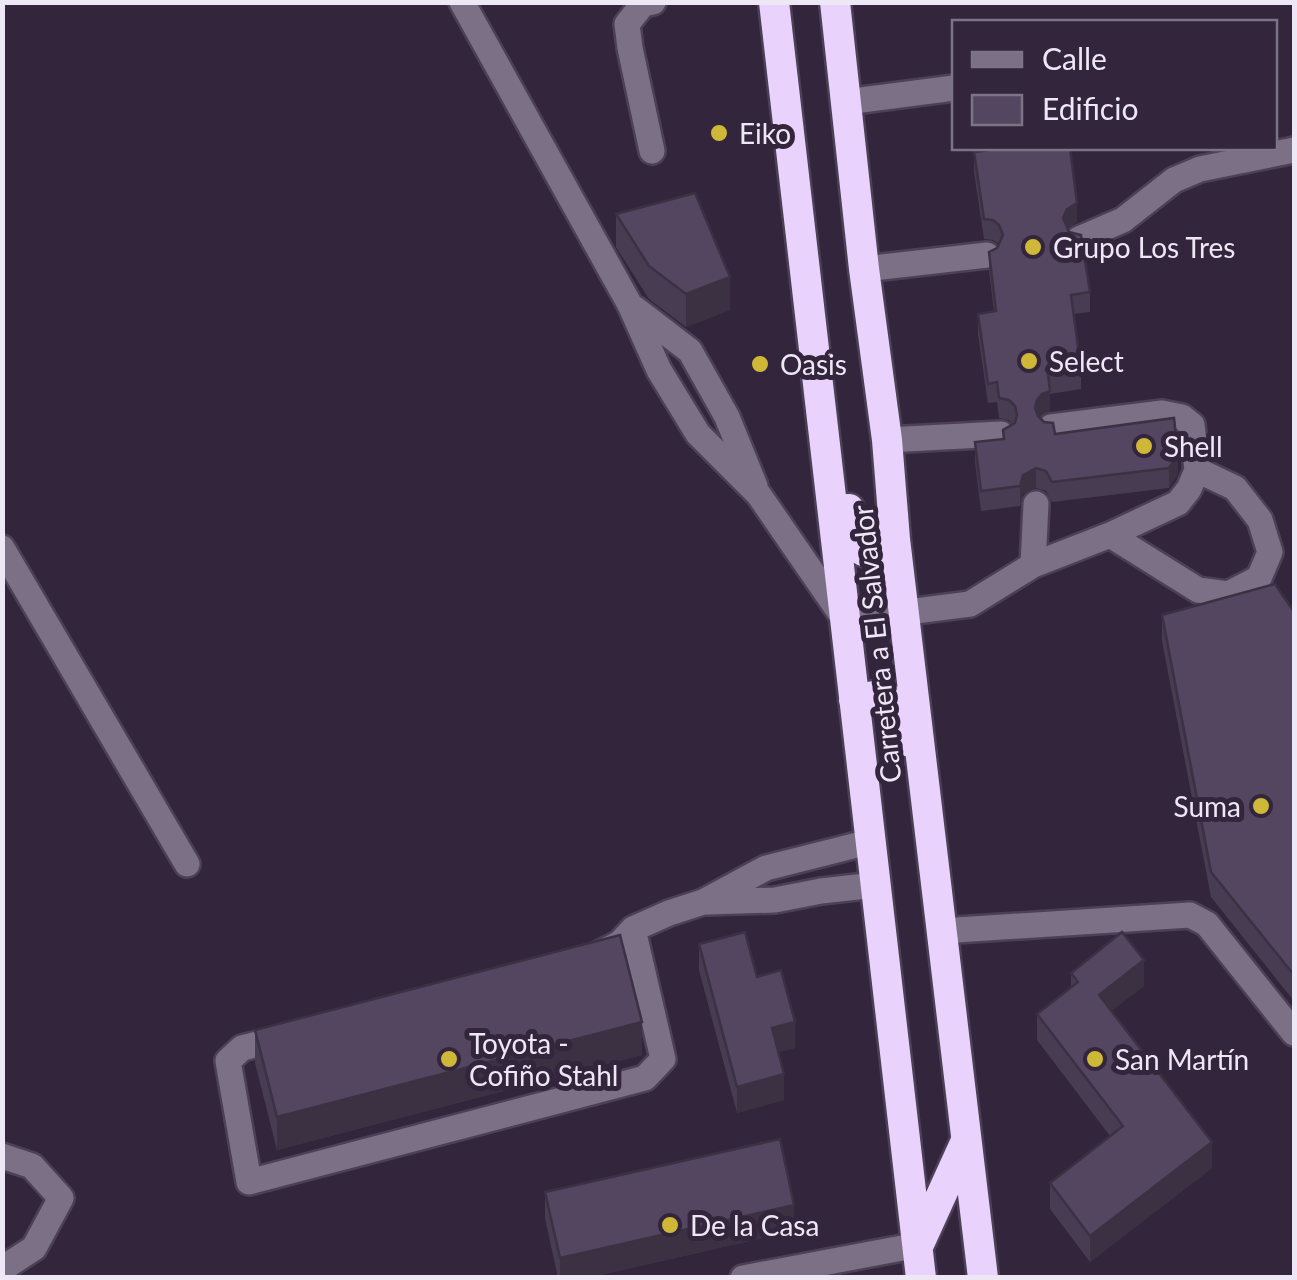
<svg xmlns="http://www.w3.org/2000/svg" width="1297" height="1280" viewBox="0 0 1297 1280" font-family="Lato,sans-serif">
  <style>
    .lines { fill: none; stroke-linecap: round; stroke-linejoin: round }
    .minor-casing { stroke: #4c4056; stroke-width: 30 }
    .highway-casing { stroke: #4c4056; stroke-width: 35 }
    .minor { stroke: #7b7085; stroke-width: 25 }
    .highway { stroke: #e9d3fd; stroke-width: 30 }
    .wall { fill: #483c53 }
    .shaded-wall { fill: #3b3143 }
    .building { fill: #544660; stroke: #3b3143; stroke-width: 2.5 }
    .poi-dot { fill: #cfb837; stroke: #32253c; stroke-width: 4 }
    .labels { text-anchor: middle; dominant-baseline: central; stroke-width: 10; stroke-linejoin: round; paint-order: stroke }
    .poi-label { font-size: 28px; fill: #eee7f6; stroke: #32253c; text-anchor: start }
    .street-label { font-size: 28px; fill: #eee7f6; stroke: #32253c }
  </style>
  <rect width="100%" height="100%" fill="#32253c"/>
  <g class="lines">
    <defs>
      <path id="minor" d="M 462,2 L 630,305 L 659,370 L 698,434 L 759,495 L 845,620 L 970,604 L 1033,565 L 1110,535 L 1178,503 L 1189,489 L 1197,470 L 1192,425 L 1182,417 L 1162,413 L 1051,427
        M 846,102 L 954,88
        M 652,151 L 630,48 L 627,24 L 643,4 L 653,2
        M 1079,239 L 1123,220 L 1174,180 L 1200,169 L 1294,150
        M 864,269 L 987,255
        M 634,308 L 690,351 L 727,417 L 755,486
        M 887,440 L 1001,434
        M 1110,535 L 1198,590 L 1228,594 L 1259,578 L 1270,552 L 1260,520 L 1235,488 L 1197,470
        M 2,548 L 187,864
        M 1033,565 L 1036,504
        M 708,902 L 775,900 L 821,891 L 875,885
        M 941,931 L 1190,915 L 1207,924 L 1294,1033
        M 595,956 L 620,943 L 633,929 L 669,913 L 703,902 L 766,868 L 869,842
        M 286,1037 L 242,1048 L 228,1061 L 249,1182 L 645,1078 L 663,1059 L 633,929
        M 2,1156 L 32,1166 L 61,1198 L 34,1248 L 2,1269
        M 743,1278 L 918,1245"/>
      <path id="highway" d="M 774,2 L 921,1278
        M 835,2 L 864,269 L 887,440 L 895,539 L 983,1278
        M 849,509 C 853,545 857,567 895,539
        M 854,700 C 861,699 871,695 878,696 C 901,698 904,723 906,741
        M 920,1242 L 965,1143"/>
    </defs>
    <use href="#minor" class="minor-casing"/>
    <use href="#highway" class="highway-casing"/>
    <use href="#minor" class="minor"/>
    <use href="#highway" class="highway"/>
  </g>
  <path class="wall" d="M 974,152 L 1077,222 L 1067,228 L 1090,292 L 1090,312 L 1073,314 L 1081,369 L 1081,389 L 1050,394 L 1050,411 L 1042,414 L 1039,417 L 1055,434 L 1174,418 L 1178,474 L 1169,488 L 1052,502 L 1046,491 L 1036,488 L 1023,494 L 1020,506 L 981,511 L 975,462 L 975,442 L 1003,439 L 1003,430 L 1013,424 L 1009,420 L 999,418 L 997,402 L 988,403 L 978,334 L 978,314 L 994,312 L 989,271 L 989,252 L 997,248 L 999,244 L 993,240 L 984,239 L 974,172 Z
    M 616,214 L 730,310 L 686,327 L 649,299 L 616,247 Z
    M 1294,612 L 1294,1001 L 1211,897 L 1162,641 L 1162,615 Z
    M 699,944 L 757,977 L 795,1048 L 778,1052 L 784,1100 L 737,1113 L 699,970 Z
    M 1071,973 L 1144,986 L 1111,1011 L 1212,1168 L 1090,1262 L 1050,1209 L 1050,1183 L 1110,1136 L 1037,1040 L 1037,1014 L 1071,988 Z
    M 255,1030 L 642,1055 L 277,1150 L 255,1063 Z
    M 545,1192 L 794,1231 L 587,1278 L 558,1278 L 545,1218 Z"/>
  <path class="shaded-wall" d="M 1077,203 L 1077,222 L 1067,229 L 1063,218 L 1067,209 Z
    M 730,277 L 730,310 L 686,327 L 686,294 Z
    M 1050,391 L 1050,411 L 1042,414 L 1037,420 L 1035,408 L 1037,400 L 1042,394 Z
    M 1178,454 L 1178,474 L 1169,488 L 1169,468 Z
    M 1036,468 L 1036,488 L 1023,494 L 1020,506 L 1020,486 L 1023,475 Z
    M 1144,960 L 1144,986 L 1099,1021 L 1099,995 Z
    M 642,1022 L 642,1055 L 277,1150 L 277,1117 Z
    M 795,1022 L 795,1048 L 772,1054 L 772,1028 Z
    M 784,1074 L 784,1100 L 737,1113 L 737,1087 Z
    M 1212,1142 L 1212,1168 L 1090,1262 L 1090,1236 Z
    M 794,1205 L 794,1231 L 587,1278 L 560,1278 L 560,1258 Z"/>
  <path class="building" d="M 1005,148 L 1070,148 L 1077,203 L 1067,209 L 1063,218 L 1069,232 L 1081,235 L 1090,292 L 1071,295 L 1081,369 L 1048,374 L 1050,391 L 1042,394 L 1037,400 L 1035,408 L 1038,416 L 1044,422 L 1053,423 L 1055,434 L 1174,418 L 1178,454 L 1169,468 L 1052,482 L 1046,471 L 1036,468 L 1023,475 L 1020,486 L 981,491 L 975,442 L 1004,439 L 1003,430 L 1015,423 L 1017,415 L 1015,406 L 1009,400 L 999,398 L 997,382 L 988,384 L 978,314 L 996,311 L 989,252 L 997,248 L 1003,235 L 999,225 L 993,220 L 984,219 L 974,152 Z
    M 695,193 L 730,277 L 686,294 L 649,266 L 616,214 Z
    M 1275,584 L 1294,612 L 1294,975 L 1211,872 L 1162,615 Z
    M 745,932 L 757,977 L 781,970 L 795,1022 L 772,1028 L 784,1074 L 737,1087 L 699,944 Z
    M 1122,932 L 1144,960 L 1099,995 L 1212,1142 L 1090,1236 L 1050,1183 L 1123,1126 L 1037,1014 L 1078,982 L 1071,973 Z
    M 620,935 L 642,1022 L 277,1117 L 255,1030 Z
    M 780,1139 L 794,1205 L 560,1258 L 545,1192 Z"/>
  <g class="poi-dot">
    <circle cx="719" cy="133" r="10"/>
    <circle cx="1033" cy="247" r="10"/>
    <circle cx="1029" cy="361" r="10"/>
    <circle cx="760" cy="364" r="10"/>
    <circle cx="1144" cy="446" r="10"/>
    <circle cx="1261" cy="806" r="10"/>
    <circle cx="449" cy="1059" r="10"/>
    <circle cx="1095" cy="1059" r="10"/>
    <circle cx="670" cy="1225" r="10"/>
  </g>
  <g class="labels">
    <g class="poi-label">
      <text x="739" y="133">Eiko</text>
      <text x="1053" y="247">Grupo Los Tres</text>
      <text x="1049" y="361">Select</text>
      <text x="780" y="364">Oasis</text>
      <text x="1164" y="446">Shell</text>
      <text x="1241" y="806" text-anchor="end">Suma</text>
      <text x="469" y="1043">Toyota -<tspan x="469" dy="32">Cofiño Stahl</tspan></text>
      <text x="1115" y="1059">San Martín</text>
      <text x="690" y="1225">De la Casa</text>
    </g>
    <g class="street-label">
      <text transform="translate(876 644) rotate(-96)">Carretera a El Salvador</text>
    </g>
  </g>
  <rect width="1297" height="1280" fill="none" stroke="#eee7f6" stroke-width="10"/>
  <rect x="952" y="20" width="325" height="130" fill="#32253c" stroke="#7d7386" stroke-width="2.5"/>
  <rect x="972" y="52" width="50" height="15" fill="#7b7085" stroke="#7d7386" stroke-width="2.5"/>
  <text x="1042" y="70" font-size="30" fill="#eee7f6">Calle</text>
  <rect x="972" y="95" width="50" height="30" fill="#544660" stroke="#7d7386" stroke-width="2.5"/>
  <text x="1042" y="120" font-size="30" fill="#eee7f6">Edificio</text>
</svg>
